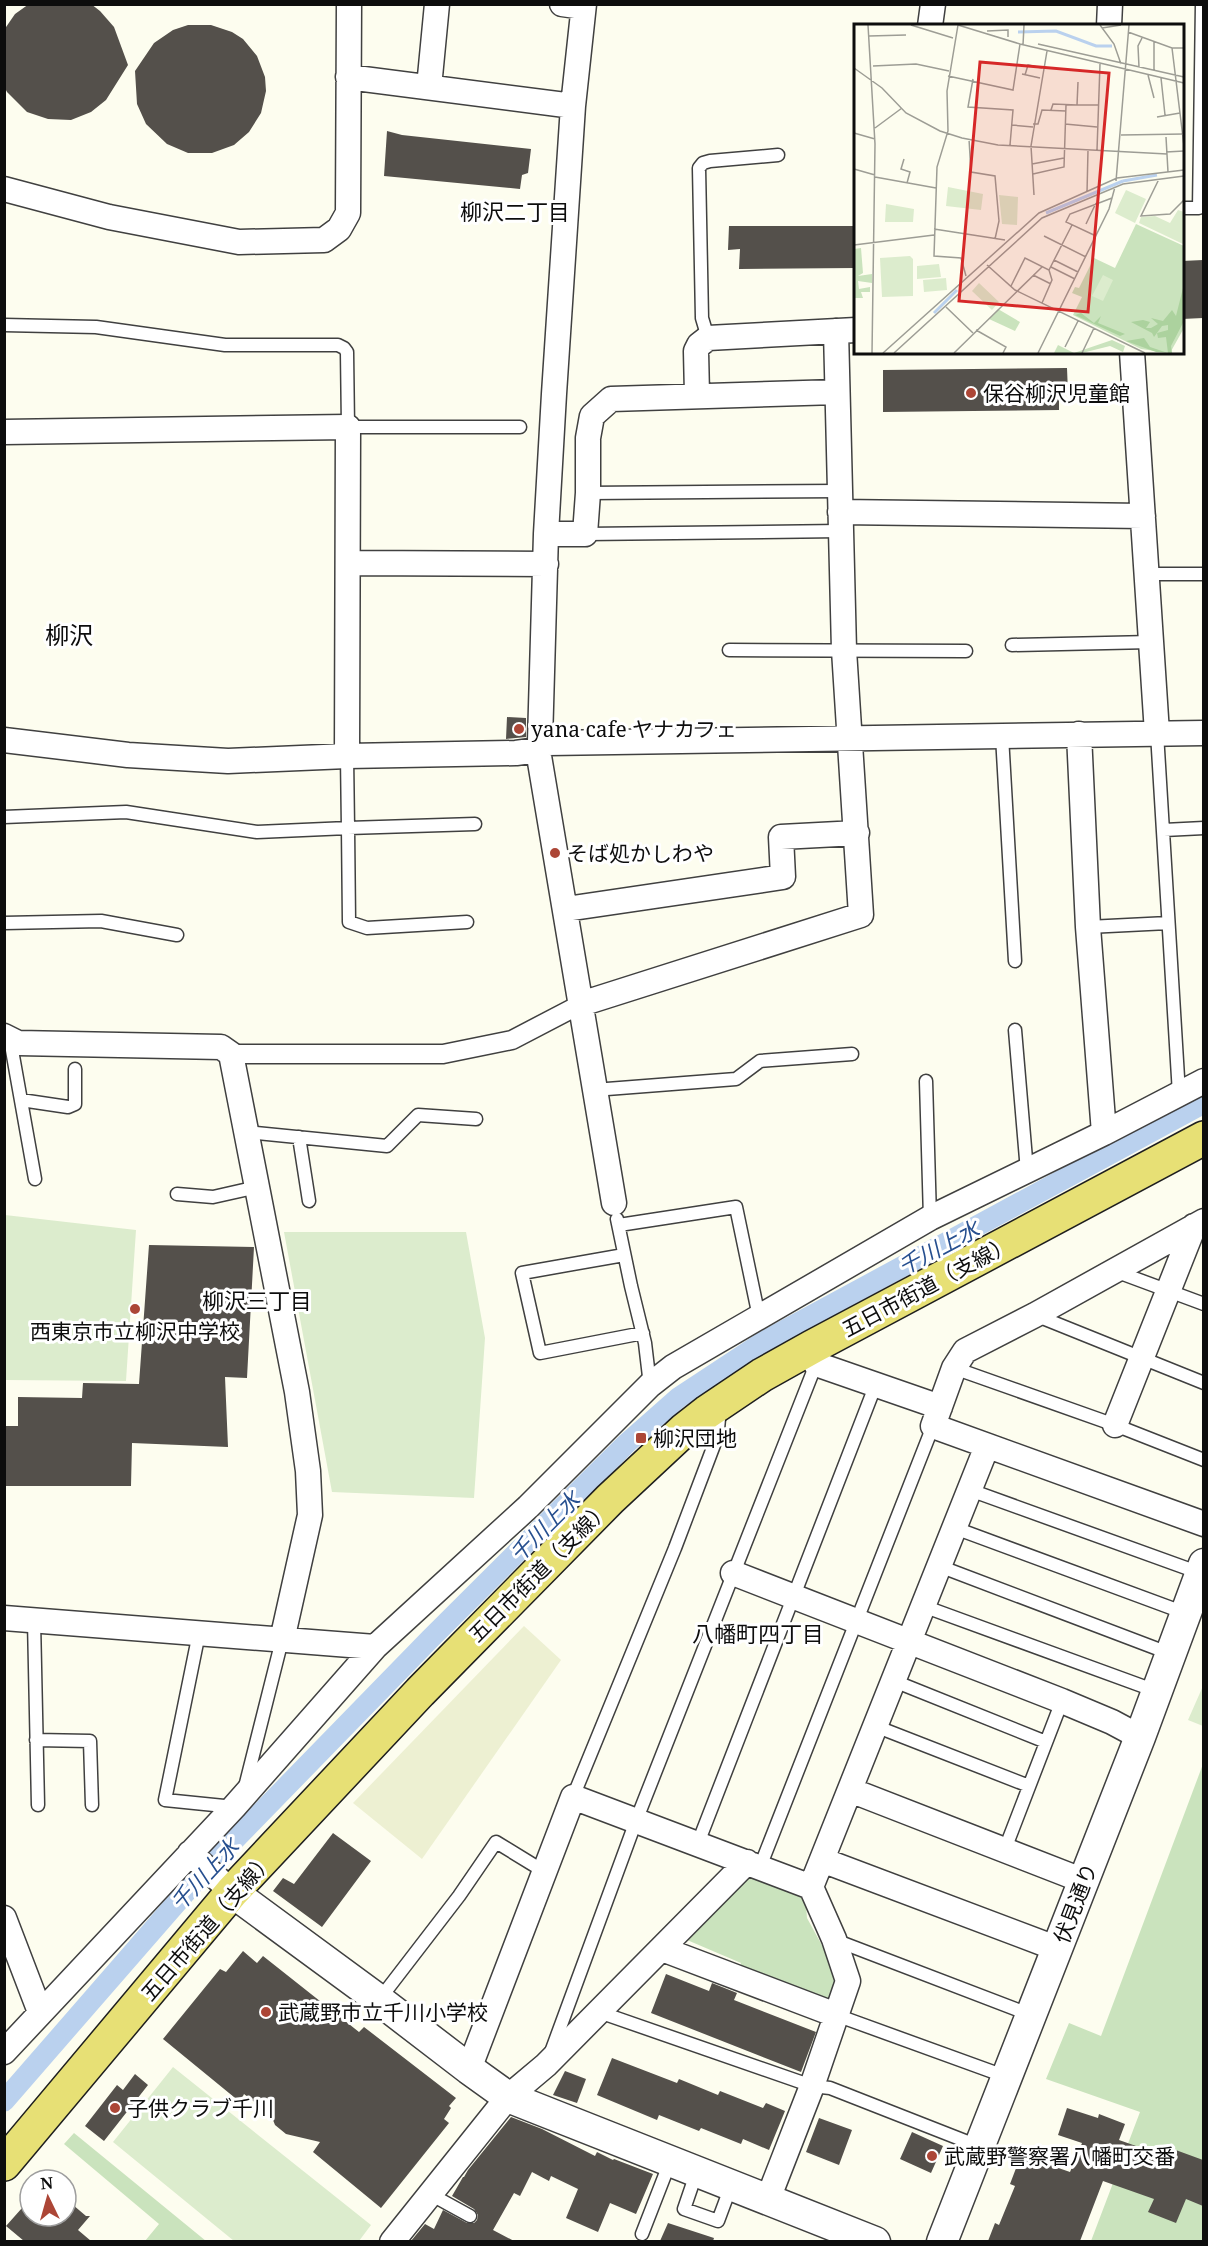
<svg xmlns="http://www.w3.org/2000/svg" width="1208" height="2246" viewBox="0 0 1208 2246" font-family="'Noto Serif','Noto Sans JP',serif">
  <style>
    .farmland { fill: #edf0d2 }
    .green { fill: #cae3bd }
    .pitch { fill: #dceccd }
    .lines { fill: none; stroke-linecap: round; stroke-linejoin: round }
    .canal { stroke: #bad1ee; stroke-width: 21 }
    .building { fill: #54504b }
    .service-casing { stroke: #404040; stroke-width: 15 }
    .pedestrian-casing { stroke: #404040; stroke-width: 21 }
    .minor-casing { stroke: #404040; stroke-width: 27 }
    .tertiary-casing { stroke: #404040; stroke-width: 33 }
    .primary-casing { stroke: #1e1e1e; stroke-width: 36 }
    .service { stroke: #fff; stroke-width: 12 }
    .pedestrian { stroke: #fff; stroke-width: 18 }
    .minor { stroke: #fff; stroke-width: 24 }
    .tertiary { stroke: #fff; stroke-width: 30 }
    .primary { stroke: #e7e075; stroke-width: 33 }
    .poi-dot { fill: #ac4636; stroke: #fff; stroke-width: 2 }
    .labels { text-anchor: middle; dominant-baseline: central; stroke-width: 6; stroke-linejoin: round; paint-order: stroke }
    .poi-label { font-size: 21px; fill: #0d0d0d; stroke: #fff; text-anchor: start }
    .street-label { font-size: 21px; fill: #0d0d0d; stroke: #fff }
    .neighbourhood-label { font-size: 22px; fill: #0d0d0d; stroke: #fff }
    .water-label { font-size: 22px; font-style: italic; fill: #264f8f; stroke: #fff }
    .quarter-label { font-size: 24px; fill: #0d0d0d; stroke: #fff }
    .inset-river { fill: none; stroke: #bad1ee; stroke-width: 3 }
    .inset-road { fill: none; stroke: #9d9d95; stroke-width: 1.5 }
    .view { fill: #d62828; fill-opacity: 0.15; stroke: #d62828; stroke-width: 3 }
    .inset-edge { fill: none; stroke: #0d0d0d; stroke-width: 3 }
  </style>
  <rect width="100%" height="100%" fill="#fdfdef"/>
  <path class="farmland" d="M 524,1626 L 561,1660 L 422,1859 L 353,1803 Z"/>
  <path class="green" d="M 1203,1764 L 1203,2241 L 1091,2241 L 1140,2112 L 1046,2079 L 1069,2023 L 1101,2036 Z
    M 747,1868 L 805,1892 L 807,1918 L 842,1982 L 833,2009 L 739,1972 L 741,1963 L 680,1937 Z
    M 74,2133 L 206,2241 L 145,2241 L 159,2224 L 64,2144 Z"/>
  <path class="pitch" d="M 5,1215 L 136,1230 L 126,1381 L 5,1380 Z
    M 284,1232 L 466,1232 L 485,1338 L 474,1498 L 332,1492 Z
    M 1203,1686 L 1203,1726 L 1188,1720 Z
    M 173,2067 L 371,2225 L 359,2241 L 234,2241 L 113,2142 Z"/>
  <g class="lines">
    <path class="canal" d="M 4,2101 L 205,1870 L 430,1639 L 627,1443 L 678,1398 L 763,1342 L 1204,1103"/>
  </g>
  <path class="building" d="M 29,4 L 91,4 L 100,11 L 114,27 L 128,65 L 106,100 L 91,112 L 71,120 L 48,119 L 27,112 L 7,92 L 4,86 L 4,30 L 15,14 Z
    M 188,25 L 211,25 L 232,32 L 243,39 L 257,56 L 265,77 L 266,91 L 261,113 L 249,132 L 234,145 L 212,153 L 188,153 L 167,144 L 146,124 L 137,104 L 135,71 L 154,43 L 173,30 Z
    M 387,131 L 402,135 L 531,149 L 528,173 L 522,175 L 520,189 L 384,176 Z
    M 729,226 L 855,226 L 855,268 L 739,269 L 740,249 L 728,250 Z
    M 1203,260 L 1203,318 L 1182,319 L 1182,261 Z
    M 1067,368 L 1068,393 L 1059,393 L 1059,410 L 883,412 L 883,370 Z
    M 507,717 L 526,718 L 526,737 L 506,739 Z
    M 149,1245 L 254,1247 L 247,1378 L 225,1377 L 228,1447 L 132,1443 L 131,1486 L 4,1486 L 4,1426 L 18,1426 L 18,1397 L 82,1398 L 83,1383 L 139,1384 Z
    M 333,1833 L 371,1861 L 322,1927 L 273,1891 L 283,1878 L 294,1884 Z
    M 243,1951 L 257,1963 L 263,1956 L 359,2032 L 364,2027 L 456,2098 L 449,2106 L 451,2108 L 444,2119 L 449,2123 L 381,2208 L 313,2152 L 320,2142 L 286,2134 L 275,2125 L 271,2115 L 244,2094 L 240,2102 L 163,2039 L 220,1969 L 226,1972 Z
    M 666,1974 L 709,1991 L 712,1983 L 737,1993 L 734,2000 L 816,2032 L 801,2072 L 651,2013 Z
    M 612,2058 L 677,2083 L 679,2079 L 718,2095 L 720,2091 L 763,2108 L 766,2103 L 785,2111 L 769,2150 L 743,2139 L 741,2144 L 701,2128 L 699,2131 L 659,2115 L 657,2120 L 597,2095 Z
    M 565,2071 L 586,2079 L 577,2103 L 553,2095 Z
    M 135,2074 L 148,2085 L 104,2141 L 85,2126 L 117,2085 L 123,2090 Z
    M 1067,2108 L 1098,2118 L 1099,2114 L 1125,2124 L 1119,2140 L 1170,2158 L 1173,2149 L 1203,2160 L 1203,2206 L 1186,2199 L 1176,2223 L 1148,2212 L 1154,2199 L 1103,2181 L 1080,2241 L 988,2241 L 995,2223 L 999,2225 L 1015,2186 L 1010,2184 L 1021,2155 L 1070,2172 L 1082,2143 L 1058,2135 Z
    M 511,2117 L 542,2129 L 595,2156 L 597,2152 L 613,2160 L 614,2159 L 653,2174 L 636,2214 L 610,2203 L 598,2232 L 566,2218 L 578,2189 L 551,2176 L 549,2181 L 532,2172 L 520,2196 L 514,2193 L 493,2230 L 514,2241 L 411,2241 L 425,2224 L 434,2229 L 443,2210 L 467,2223 L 474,2223 L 477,2220 L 478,2215 L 474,2209 L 452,2196 L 463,2177 L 464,2177 L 468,2170 Z
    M 819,2118 L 852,2130 L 839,2165 L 806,2152 Z
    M 912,2132 L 943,2146 L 931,2173 L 900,2159 Z
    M 30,2199 L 30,2216 L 66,2216 L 66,2199 L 86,2216 L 90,2216 L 78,2230 L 91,2241 L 24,2241 L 6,2226 Z
    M 668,2223 L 714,2238 L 713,2241 L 660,2241 Z"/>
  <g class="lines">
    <defs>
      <path id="service" d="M 1182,208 L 1199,208 L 1202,4
        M 4,325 L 96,327 L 225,345 L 338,345 L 344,348 L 347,352 L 348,427 L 520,427
        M 708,338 L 702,318 L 699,168 L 703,163 L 710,161 L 778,155
        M 588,493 L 840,491
        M 585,534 L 841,531
        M 1146,574 L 1204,574
        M 1012,645 L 1151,642
        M 729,650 L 966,651
        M 1157,733 L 1179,1094
        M 1002,736 L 1015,961
        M 4,817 L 126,812 L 257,832 L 348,828 L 347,756
        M 1164,830 L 1204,828
        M 467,922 L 367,928 L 349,922 L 348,828 L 475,824
        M 4,923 L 101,921 L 177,935
        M 1088,927 L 1168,923
        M 1015,1030 L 1027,1171
        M 10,1039 L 35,1179
        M 926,1081 L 930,1218
        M 594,1090 L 736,1079 L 760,1061 L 852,1054
        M 21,1100 L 68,1107 L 75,1104 L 75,1069
        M 247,1132 L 387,1146 L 418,1115 L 476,1119
        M 299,1137 L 309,1201
        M 177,1194 L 213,1197 L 257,1187
        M 617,1219 L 631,1286 L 645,1343 L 650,1385
        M 619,1225 L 736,1207 L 759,1317
        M 624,1255 L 522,1273 L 540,1353 L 643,1333
        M 1115,1271 L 1204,1304
        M 1035,1315 L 1204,1383
        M 954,1368 L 1115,1425 L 1204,1460
        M 970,1490 L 1200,1573
        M 955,1528 L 1185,1613
        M 939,1566 L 1171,1654
        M 923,1606 L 1156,1691
        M 34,1621 L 38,1805
        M 199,1633 L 165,1800 L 234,1807
        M 894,1681 L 1046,1742
        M 875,1726 L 1029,1786
        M 36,1740 L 90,1741 L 92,1805
        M 245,1787 L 282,1640
        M 573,1797 L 675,1548 L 714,1445 L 718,1429 L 720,1409
        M 698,1843 L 876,1384
        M 1005,1849 L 1062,1701
        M 760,1867 L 933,1426
        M 835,1940 L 1031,2015
        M 379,2000 L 459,1896 L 496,1842 L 545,1872
        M 599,2012 L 812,2086 L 830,2088 L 978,2146
        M 836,2015 L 1007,2077
        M 551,2052 L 636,1821 L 816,1364
        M 697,2171 L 684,2209 L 718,2221 L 731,2186
        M 430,2194 L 470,2216
        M 642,2234 L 670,2162"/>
      <path id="pedestrian" d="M 231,1054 L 443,1054 L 512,1040 L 581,1004"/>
      <path id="minor" d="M 562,4 L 583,7
        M 584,4 L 573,106 L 554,394 L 546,534 L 540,741 L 538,750 L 614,1203
        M 930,26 L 933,4
        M 1109,26 L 1110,4
        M 348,77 L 573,106
        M 429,87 L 437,4
        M 4,189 L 109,217 L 239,242 L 324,240 L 339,229 L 348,213 L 349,4
        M 1132,352 L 1157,733
        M 697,395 L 696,351 L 699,345 L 708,338 L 856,330
        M 4,432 L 348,427 L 347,756
        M 840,512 L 1143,516
        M 546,534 L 585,534 L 588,493 L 588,438 L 592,416 L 611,399 L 837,392
        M 348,563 L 546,564
        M 1079,734 L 1088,927 L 1104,1133
        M 4,740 L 128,755 L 228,761 L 347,756 L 516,753 L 538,750 L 548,743 L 1204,733
        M 566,909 L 783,877 L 781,837 L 857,833
        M 581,1004 L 861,915 L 844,650 L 836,331
        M 4,1036 L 18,1043 L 221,1047 L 231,1054 L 297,1392 L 308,1471 L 310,1515 L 282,1640
        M 1204,1221 L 1035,1315 L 965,1351 L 954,1368 L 933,1426 L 1204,1524
        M 812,1347 L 816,1364 L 940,1407
        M 1115,1425 L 1194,1226
        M 733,1573 L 1062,1701 L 1112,1722 L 1140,1737
        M 4,1618 L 375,1647
        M 850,1790 L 1084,1881
        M 190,1853 L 232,1892
        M 822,1860 L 1058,1949
        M 4,1918 L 40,2012
        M 662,1949 L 836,2015
        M 4,2052 L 234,1807 L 375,1647 L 528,1507 L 650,1385 L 673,1367 L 930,1218 L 1104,1133 L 1204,1081
        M 469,2069 L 573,1797 L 811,1887
        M 768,2199 L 812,2086 L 848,1981 L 834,1939 L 811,1887 L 987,1446
        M 392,2242 L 508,2097 L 546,2065 L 747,1862"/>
      <path id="tertiary" d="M 232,1892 L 379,2000 L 469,2069 L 508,2097 L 875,2242
        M 942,2242 L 1140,1737 L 1204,1564"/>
      <path id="primary" d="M 4,2164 L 232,1892 L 420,1692 L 610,1499 L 684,1430 L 707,1412 L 762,1375 L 812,1347 L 1204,1138"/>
    </defs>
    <use href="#service" class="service-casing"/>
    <use href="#pedestrian" class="pedestrian-casing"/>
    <use href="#minor" class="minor-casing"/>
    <use href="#tertiary" class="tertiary-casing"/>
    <use href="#primary" class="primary-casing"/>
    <use href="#service" class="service"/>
    <use href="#pedestrian" class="pedestrian"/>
    <use href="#minor" class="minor"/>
    <use href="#tertiary" class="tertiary"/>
    <use href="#primary" class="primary"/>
  </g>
  <g class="poi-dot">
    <circle cx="971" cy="393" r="6"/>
    <circle cx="519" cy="729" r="6"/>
    <circle cx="555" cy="853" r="6"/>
    <circle cx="135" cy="1309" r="6"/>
    <rect x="635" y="1432" width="12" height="12" rx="3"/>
    <circle cx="266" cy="2012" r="6"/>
    <circle cx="115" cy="2108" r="6"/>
    <circle cx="932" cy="2156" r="6"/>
  </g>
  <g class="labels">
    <g class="poi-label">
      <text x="983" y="393">保谷柳沢児童館</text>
      <text x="531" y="729">yana cafe ヤナカフェ</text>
      <text x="567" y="853">そば処かしわや</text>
      <text x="135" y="1331" text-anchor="middle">西東京市立柳沢中学校</text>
      <text x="653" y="1438">柳沢団地</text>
      <text x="278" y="2012">武蔵野市立千川小学校</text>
      <text x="127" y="2108">子供クラブ千川</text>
      <text x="944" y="2156">武蔵野警察署八幡町交番</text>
    </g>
    <g class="street-label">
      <text transform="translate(927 1286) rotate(-28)">五日市街道（支線）</text>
      <text transform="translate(539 1571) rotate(-45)">五日市街道（支線）</text>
      <text transform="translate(1075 1903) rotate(-69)">伏見通り</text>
      <text transform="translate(207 1926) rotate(-49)">五日市街道（支線）</text>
    </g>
    <g class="neighbourhood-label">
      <text x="515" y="211">柳沢二丁目</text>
      <text x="257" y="1300">柳沢三丁目</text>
      <text x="758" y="1633">八幡町四丁目</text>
    </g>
    <g class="water-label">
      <text transform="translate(938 1247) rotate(-28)">千川上水</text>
      <text transform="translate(544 1526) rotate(-45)">千川上水</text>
      <text transform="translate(204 1874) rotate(-47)">千川上水</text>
    </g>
    <g class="quarter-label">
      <text x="69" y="634">柳沢</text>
    </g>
  </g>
  <g transform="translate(854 24)">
    <rect width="330" height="330" fill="#fdfdef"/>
    <path d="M 282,200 L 330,222 L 330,304 L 316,329 L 287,325 L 219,291 L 228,273 L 218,269 L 221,263 L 225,264 L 240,234 L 261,244 ZM 7,224 L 9,249 L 4,252 L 18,250 L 18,259 L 4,257 L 5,265 L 16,263 L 16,268 L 7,268 L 9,274 L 1,274 L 0,225 ZM 144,285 L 166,298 L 161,307 L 135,295 ZM 258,316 L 271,322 L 269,328 L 256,322 L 228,329 L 200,329 L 204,321 L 220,329 Z" fill="#cae3bd"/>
    <path d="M 330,260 L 330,297 L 317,322 L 318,329 L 302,328 L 272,317 L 290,314 L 296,323 L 314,329 L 312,313 L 304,314 L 303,309 L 314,306 L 314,301 L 308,302 L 300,313 L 298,309 L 277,298 L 289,296 L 296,298 L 292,304 L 297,304 L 304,300 L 297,294 L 309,297 L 318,286 L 322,292 ZM 227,289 L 240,299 L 247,292 L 244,299 L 271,310 L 266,312 L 221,291 Z" fill="#acd29e"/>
    <path d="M 94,163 L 129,170 L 127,186 L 92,182 ZM 272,166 L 292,175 L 281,199 L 261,189 ZM 145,171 L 164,173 L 163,201 L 148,200 ZM 32,180 L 60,185 L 59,198 L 31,198 ZM 324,186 L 330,188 L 329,220 L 285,199 L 287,193 L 301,192 L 316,199 ZM 56,232 L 59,235 L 59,272 L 28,273 L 26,234 ZM 85,240 L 87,253 L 63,255 L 63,242 ZM 249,251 L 259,256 L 249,277 L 238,272 ZM 92,254 L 93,266 L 70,268 L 69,256 ZM 125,259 L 145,278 L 138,286 L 118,267 Z" fill="#dceccd"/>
    <path class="inset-river" d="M 164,8 L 202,7 L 242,22 L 258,22M 269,157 L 303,151M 192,189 L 269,157M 80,289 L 103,266"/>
    <path class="inset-road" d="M 14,1 L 21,120 L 18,329M 57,1 L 99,14M 104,1 L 93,67 L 94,107 L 83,143 L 80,232 L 107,234 L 112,252M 104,1 L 166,20 L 330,59M 246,1 L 260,20 L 267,40M 248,4 L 267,1M 133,7 L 154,6 L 154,13M 274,8 L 318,24 L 330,24M 15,12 L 52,11M 300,18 L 300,46M 184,20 L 330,53M 169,21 L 170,1M 318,24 L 330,122M 19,42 L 62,40 L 95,47M 285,43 L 284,22 L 288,14M 0,44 L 28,64 L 52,89 L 86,107 L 108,114 L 144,121 L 313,130M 168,50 L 186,54M 171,51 L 174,41 L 188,44M 294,51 L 300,74M 94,52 L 159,66 L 166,20M 307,54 L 311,91M 119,55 L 114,83 L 159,86 L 156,121M 223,81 L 244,81M 197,86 L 199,80 L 223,81 L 224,58M 303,93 L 326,89M 179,100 L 184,100 L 188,86 L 212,87M 211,100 L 243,103M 158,101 L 179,103M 21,104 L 48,84M 0,109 L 21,115M 267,111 L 330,110M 312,113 L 314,148M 115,115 L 117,148 L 141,152 L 145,197 L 141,215M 243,126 L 246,40M 312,128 L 330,127M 50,135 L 47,145 L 56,148 L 53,159M 178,140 L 210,134M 0,145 L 21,151M 179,150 L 210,143 L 212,81M 21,153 L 82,164M 305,155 L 287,192 L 316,190 L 330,176M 262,157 L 275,1M 233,169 L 234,126M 180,171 L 177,122 L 193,27M 232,200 L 242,179M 80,205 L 151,216M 190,212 L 232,233M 242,212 L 212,198 L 216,190 L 258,174M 0,221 L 80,211M 200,236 L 224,248M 133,241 L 161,266 L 291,329M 197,243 L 221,255M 195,246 L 218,201M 179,251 L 197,260M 157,262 L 171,234 L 195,246 L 198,256 L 188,279M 92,283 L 119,309M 122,306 L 152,323 L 149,329M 211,323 L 224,297M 29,329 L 185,189 L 263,154 L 330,146M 40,329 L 188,194 L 269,160 L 330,152M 100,329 L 188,243M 184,329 L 255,185 L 261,163M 228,329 L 240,304"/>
    <path class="view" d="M 126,38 L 255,49 L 234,288 L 105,277 Z"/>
    <rect width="330" height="330" class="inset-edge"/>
  </g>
  <rect width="1208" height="2246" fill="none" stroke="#0d0d0d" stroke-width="12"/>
  <g transform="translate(48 2198) rotate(355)"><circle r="28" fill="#ffffff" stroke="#9e9e9e" stroke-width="1.5"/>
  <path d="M0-4.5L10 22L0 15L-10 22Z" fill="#ac4636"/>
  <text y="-9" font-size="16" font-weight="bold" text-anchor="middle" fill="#0d0d0d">N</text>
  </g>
</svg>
